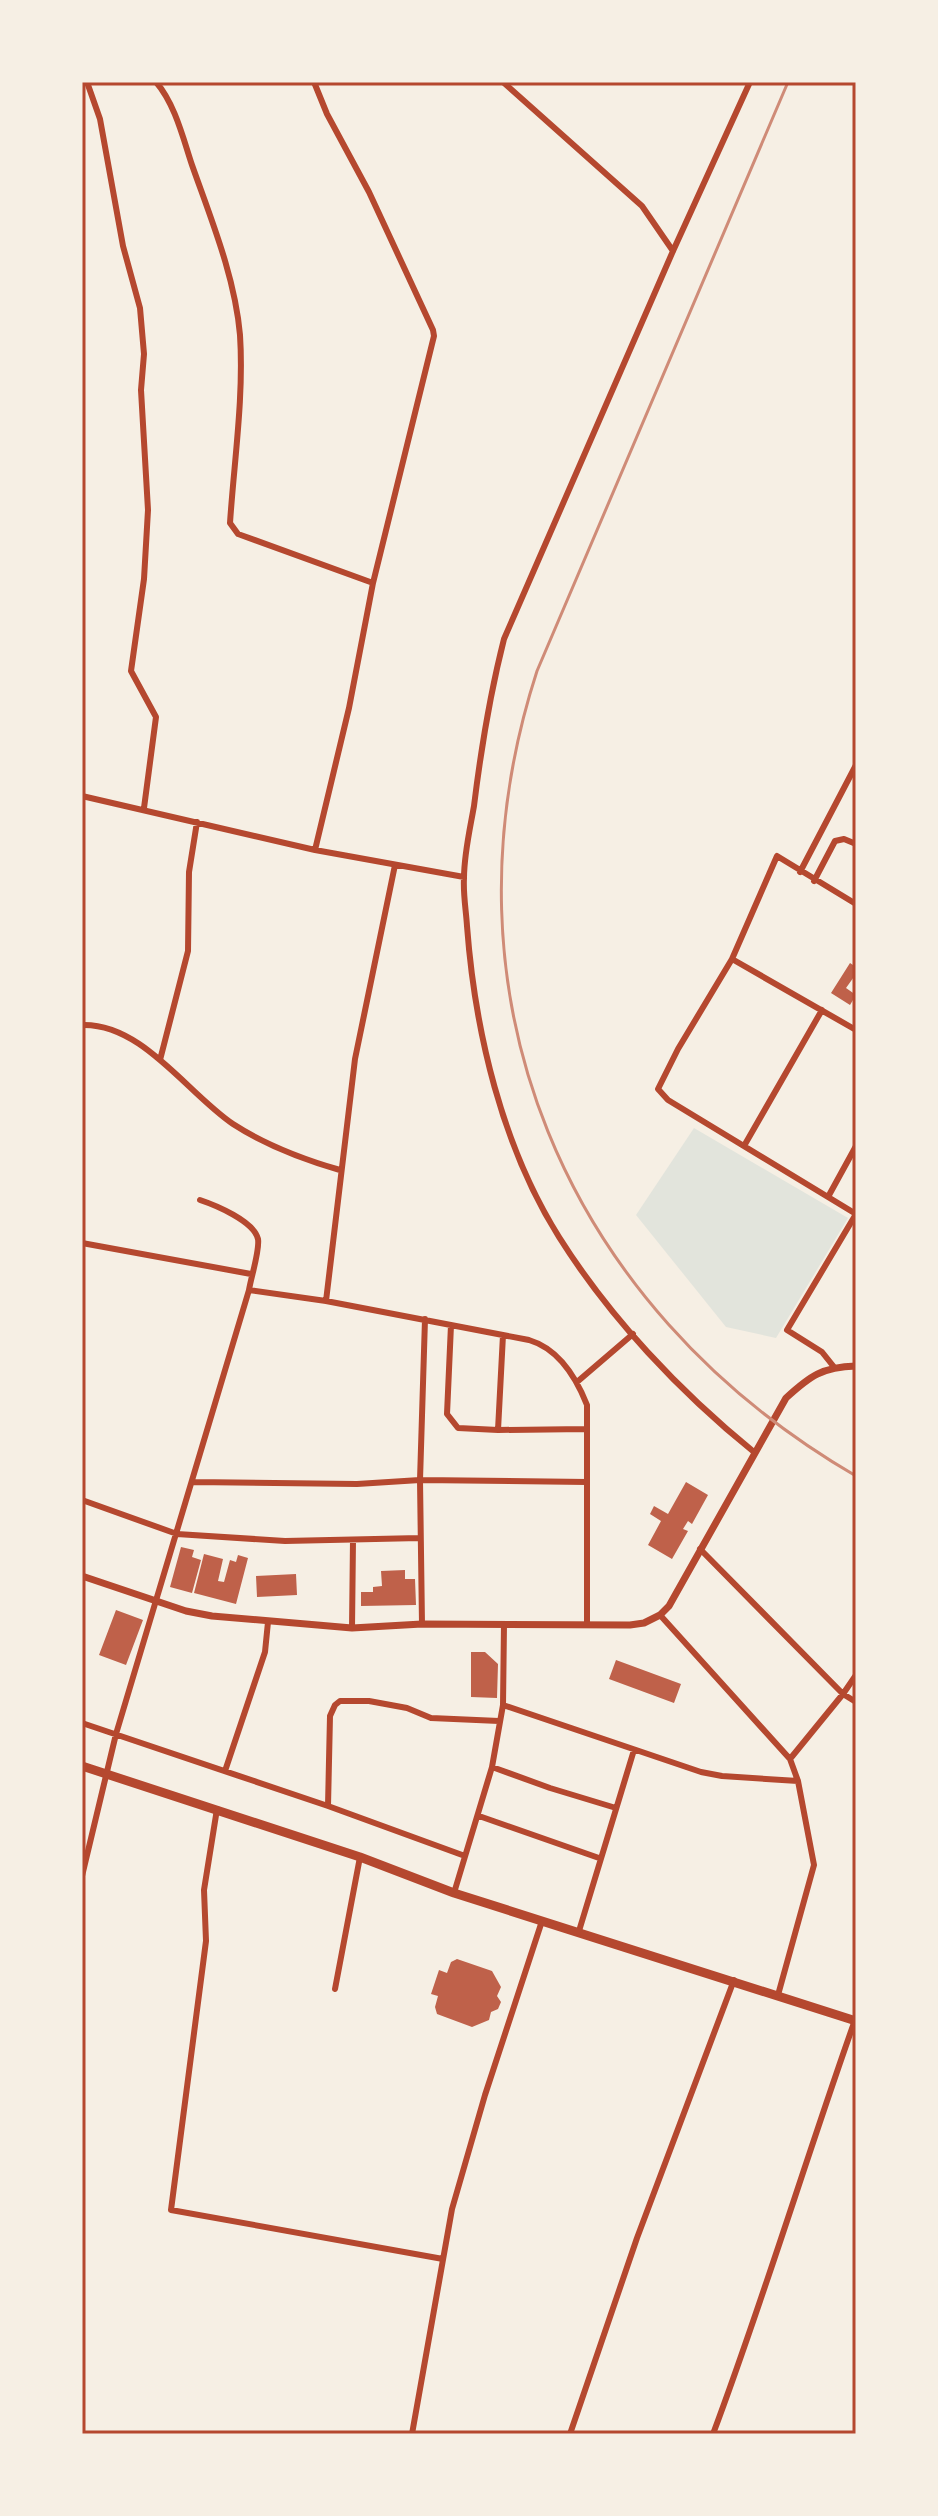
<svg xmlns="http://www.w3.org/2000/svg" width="938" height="2516" viewBox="0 0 938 2516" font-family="Rubik,sans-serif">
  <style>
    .green { fill: #e2e4dc }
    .building { fill: #bf614a }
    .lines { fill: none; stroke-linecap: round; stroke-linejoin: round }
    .minor { stroke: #b5482f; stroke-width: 6 }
    .tertiary { stroke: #b5482f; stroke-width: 7 }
    .primary { stroke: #b5482f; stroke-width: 9 }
    .rail { stroke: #cf8b77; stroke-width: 3 }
    .neatline { fill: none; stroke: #b5482f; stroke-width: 3 }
  </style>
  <rect width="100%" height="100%" fill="#f6efe4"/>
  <path class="green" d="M 694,1128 L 848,1218 L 776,1338 L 726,1327 L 636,1215 Z"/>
  <path class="building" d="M 850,963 L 856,967 L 856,974 L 846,988 L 856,995 L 850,1005 L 831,993 Z
    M 686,1482 L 708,1495 L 692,1524 L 688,1521 L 683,1529 L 688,1531 L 672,1559 L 648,1545 L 661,1521 L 650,1514 L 654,1506 L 668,1514 Z
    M 181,1547 L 194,1550 L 192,1557 L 201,1560 L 192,1593 L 170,1587 Z
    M 204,1554 L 223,1559 L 218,1581 L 224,1582 L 230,1560 L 236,1562 L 238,1555 L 248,1558 L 236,1604 L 194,1593 Z
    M 405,1570 L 405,1579 L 415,1579 L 416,1605 L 361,1606 L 361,1592 L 373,1592 L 373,1587 L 382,1586 L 381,1571 Z
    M 296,1574 L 297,1595 L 257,1597 L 256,1576 Z
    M 116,1610 L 143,1620 L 126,1665 L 99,1655 Z
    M 471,1652 L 485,1652 L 498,1664 L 497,1698 L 471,1697 Z
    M 616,1660 L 681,1684 L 674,1703 L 609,1679 Z
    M 457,1959 L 492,1971 L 501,1987 L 497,1996 L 501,2002 L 498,2009 L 491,2012 L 489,2020 L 472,2027 L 437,2014 L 435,2007 L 438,1996 L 431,1994 L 439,1970 L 447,1973 L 451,1962 Z"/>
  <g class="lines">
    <path class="minor" d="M 87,82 L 100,119 L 123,246 L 140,308 L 144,354 L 141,390 L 148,510 L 144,579 L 131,671 L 156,717 L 144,808
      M 156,82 C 175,104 183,138 192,165 C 211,219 235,277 240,335 C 244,397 234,462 230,523 L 238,534 L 373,583
      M 314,82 L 327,114 L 369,192 L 433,330 L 434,336 L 373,583 L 349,708 L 315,850
      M 503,82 L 642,206 L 673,251
      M 750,82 L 673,251 L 504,639 C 490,694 481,749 474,806 C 470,829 464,854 464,878 C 463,894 466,910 467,926 C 475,1032 502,1146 559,1237 C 610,1318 680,1392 754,1452
      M 82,796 L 315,850 L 464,877
      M 800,872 L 856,765
      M 814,881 L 835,841 L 844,839 L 856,844
      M 856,904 L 777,856 L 732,959 L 856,1030
      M 732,959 L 678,1049 L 658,1089 L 668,1100 L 828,1197
      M 82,1025 C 142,1023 187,1093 233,1124 C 267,1146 302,1159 340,1170
      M 160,1060 L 188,951 L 189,872 L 197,822
      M 744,1146 L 822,1010
      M 856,1146 L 828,1197 L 856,1214
      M 82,1243 L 251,1274
      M 249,1290 L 326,1301 L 529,1340 C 559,1349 576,1377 587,1405 L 587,1625
      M 326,1301 L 355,1059 L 395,865
      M 451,1325 L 447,1414 L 458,1428 L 498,1430 L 586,1429
      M 834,1367 L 822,1352 L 787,1330 L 856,1214
      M 577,1382 L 633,1334
      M 498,1430 L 503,1335
      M 193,1482 L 357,1484 L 420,1480 L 587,1482
      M 82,1500 L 177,1534 L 285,1541 L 420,1538
      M 700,1549 L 843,1694 L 856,1702
      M 660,1615 L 790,1759 L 798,1781 L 814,1865 L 778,1995
      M 422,1624 L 420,1480 L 425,1319
      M 352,1628 L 353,1540
      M 503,1705 L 701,1772 L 722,1776 L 798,1781
      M 82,1723 L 328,1806 L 465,1856
      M 790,1759 L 843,1694 L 856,1675
      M 492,1767 L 550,1788 L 616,1808
      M 225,1771 L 265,1652 L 268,1622
      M 328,1806 L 330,1716 L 335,1705 L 340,1701 L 369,1701 L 407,1708 L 431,1718 L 499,1721
      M 217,1809 L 204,1890 L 206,1941 L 171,2210 L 443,2259
      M 479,1816 L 599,1858
      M 82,1876 L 116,1734 L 249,1290 C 251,1277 260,1250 258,1239 C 254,1221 215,1205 200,1200
      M 454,1893 L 492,1767 L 503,1705 L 504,1624
      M 579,1931 L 634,1750
      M 335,1989 L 360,1857
      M 412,2434 L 452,2209 L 485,2095 L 542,1921
      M 570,2434 L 637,2238 L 734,1980
      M 713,2434 C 764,2298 806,2158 855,2020"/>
    <path class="tertiary" d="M 82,1576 L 186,1611 L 212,1616 L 352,1628 L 422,1624 L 630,1625 L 644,1623 L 660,1615 L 669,1606 L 786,1398 C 810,1376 822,1367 856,1366"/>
    <path class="primary" d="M 82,1766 L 360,1857 L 454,1893 L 856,2021"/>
    <path class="rail" d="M 788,82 L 537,671 C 432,995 565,1307 856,1476"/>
  </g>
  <rect width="938" height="2516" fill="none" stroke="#f6efe4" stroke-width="168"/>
  <rect x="84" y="84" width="770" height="2348" class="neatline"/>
</svg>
